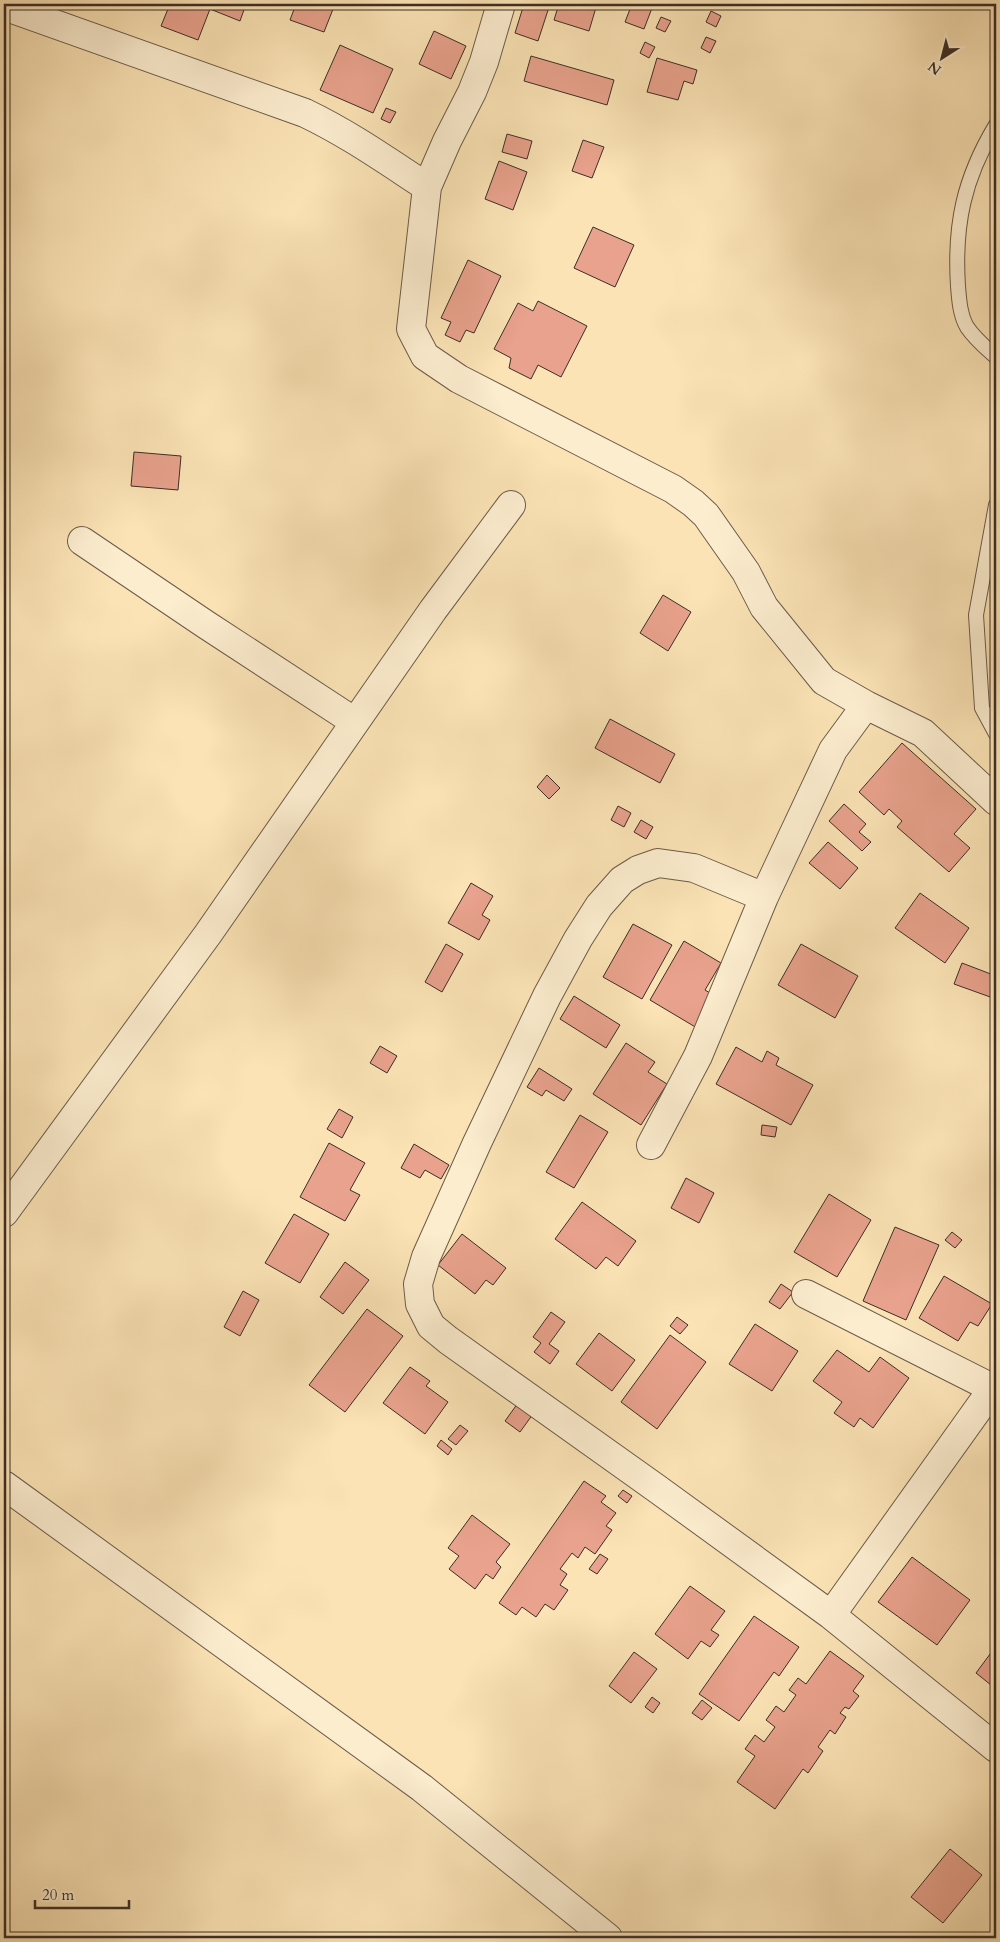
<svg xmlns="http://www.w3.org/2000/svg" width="1000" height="1942" viewBox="0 0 1000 1942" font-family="Cardo,serif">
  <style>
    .building { fill: #e9a28d; stroke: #3c2e26 }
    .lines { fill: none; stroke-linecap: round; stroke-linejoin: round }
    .service-casing { stroke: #6c5b4a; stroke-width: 16 }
    .minor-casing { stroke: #6c5b4a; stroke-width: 30 }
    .service { stroke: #fcedcf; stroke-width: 14 }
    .minor { stroke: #fcedcf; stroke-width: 28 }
  </style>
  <rect width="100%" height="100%" fill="#fbe3b5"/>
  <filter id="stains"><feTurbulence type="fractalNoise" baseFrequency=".004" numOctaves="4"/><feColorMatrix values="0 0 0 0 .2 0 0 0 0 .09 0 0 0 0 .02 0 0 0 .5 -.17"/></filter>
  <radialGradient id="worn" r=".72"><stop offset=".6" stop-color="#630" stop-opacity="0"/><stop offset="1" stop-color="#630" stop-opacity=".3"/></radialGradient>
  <path class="building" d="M 170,4 L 246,4 L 240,21 L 210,9 L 198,40 L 161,26 Z
    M 296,4 L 335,4 L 324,32 L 290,20 Z
    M 524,4 L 550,4 L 538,41 L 515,33 Z
    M 559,4 L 597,4 L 589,31 L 554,20 Z
    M 632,4 L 641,4 L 652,8 L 644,29 L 625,22 Z
    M 711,11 L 721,16 L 716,27 L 706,22 Z
    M 661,17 L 671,21 L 665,32 L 656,28 Z
    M 434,31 L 466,46 L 451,79 L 419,64 Z
    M 706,37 L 716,41 L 710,53 L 701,48 Z
    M 645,42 L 655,47 L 649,58 L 640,53 Z
    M 340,45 L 393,69 L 373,113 L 320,90 Z
    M 531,56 L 614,80 L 607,105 L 524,81 Z
    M 657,58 L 697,70 L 693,84 L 684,81 L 678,100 L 647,92 Z
    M 386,108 L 396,112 L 390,123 L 381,119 Z
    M 507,134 L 532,141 L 527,159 L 502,152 Z
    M 583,140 L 604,147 L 592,178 L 572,171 Z
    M 499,161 L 527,172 L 513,210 L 485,199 Z
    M 593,227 L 634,245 L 615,287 L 574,268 Z
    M 468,260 L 501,276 L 474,333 L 466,330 L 460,342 L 445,335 L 451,322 L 441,318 Z
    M 538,301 L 587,326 L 561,377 L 538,365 L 531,379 L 509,368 L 511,358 L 494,349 L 518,303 L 533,311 Z
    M 134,452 L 181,456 L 178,490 L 131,486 Z
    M 663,595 L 691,612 L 668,651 L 640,633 Z
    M 610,719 L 675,754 L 660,783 L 595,748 Z
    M 902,743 L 976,809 L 954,834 L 970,848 L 949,872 L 897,827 L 902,821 L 889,809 L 884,815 L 859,792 Z
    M 547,775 L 560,788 L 549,799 L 537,787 Z
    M 844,804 L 866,824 L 859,832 L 871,842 L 862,851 L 829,821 Z
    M 618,806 L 631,813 L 624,827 L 611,820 Z
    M 641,820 L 653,827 L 646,839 L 634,832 Z
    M 828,842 L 858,868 L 840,889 L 809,863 Z
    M 471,883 L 493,896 L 482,915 L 490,920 L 479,940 L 448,923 Z
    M 920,893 L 969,928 L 945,963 L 895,928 Z
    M 633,924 L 672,945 L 642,999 L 603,977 Z
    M 684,941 L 721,963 L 705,990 L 715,996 L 697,1028 L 650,1000 Z
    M 446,944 L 463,954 L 442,992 L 425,982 Z
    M 801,944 L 858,976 L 835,1018 L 778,985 Z
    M 962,963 L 996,976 L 996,988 L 993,998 L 954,984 Z
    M 574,996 L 620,1025 L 606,1048 L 560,1019 Z
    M 626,1043 L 655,1062 L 648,1072 L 667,1084 L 641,1125 L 593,1094 Z
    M 380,1046 L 397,1056 L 387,1073 L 370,1063 Z
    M 736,1047 L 762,1062 L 767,1051 L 779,1058 L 776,1065 L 813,1085 L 791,1125 L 716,1084 Z
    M 539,1068 L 572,1089 L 564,1101 L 546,1090 L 542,1096 L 527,1087 Z
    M 339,1109 L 353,1117 L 342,1138 L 327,1129 Z
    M 580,1115 L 608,1132 L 574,1188 L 546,1172 Z
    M 762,1125 L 777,1127 L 775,1137 L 761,1135 Z
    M 329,1143 L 365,1163 L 350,1190 L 360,1195 L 345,1221 L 300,1197 Z
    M 414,1144 L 449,1165 L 441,1179 L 425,1170 L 420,1178 L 401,1168 Z
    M 686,1178 L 714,1193 L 699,1223 L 671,1208 Z
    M 829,1194 L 871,1220 L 837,1277 L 794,1252 Z
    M 582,1202 L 636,1241 L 618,1266 L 606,1257 L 596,1269 L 555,1239 Z
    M 294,1214 L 329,1234 L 300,1283 L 265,1263 Z
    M 895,1227 L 939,1245 L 906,1320 L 863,1301 Z
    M 952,1232 L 962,1240 L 955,1248 L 945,1240 Z
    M 462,1234 L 506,1268 L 493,1285 L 486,1280 L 475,1294 L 438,1265 Z
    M 345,1262 L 369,1280 L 343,1314 L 320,1297 Z
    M 944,1276 L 992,1304 L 978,1326 L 970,1322 L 958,1341 L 919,1318 Z
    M 781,1284 L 793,1292 L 780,1309 L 769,1302 Z
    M 243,1291 L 259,1300 L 240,1336 L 224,1327 Z
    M 367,1309 L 403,1336 L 345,1412 L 309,1385 Z
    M 551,1312 L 565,1322 L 549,1344 L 559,1351 L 550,1364 L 534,1352 L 541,1343 L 533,1337 Z
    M 677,1317 L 688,1325 L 680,1334 L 670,1326 Z
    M 755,1324 L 798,1351 L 772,1391 L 729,1364 Z
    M 599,1333 L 635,1360 L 612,1391 L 576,1364 Z
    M 670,1335 L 706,1362 L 657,1429 L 621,1402 Z
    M 837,1350 L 869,1372 L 880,1357 L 909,1378 L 873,1428 L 860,1418 L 854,1427 L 834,1413 L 842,1402 L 813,1381 Z
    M 410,1367 L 430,1381 L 426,1386 L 448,1402 L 425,1434 L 383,1403 Z
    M 518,1403 L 533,1414 L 520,1432 L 505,1421 Z
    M 460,1425 L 468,1431 L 456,1445 L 448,1439 Z
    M 441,1440 L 452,1449 L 448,1455 L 437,1446 Z
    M 584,1481 L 606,1496 L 601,1502 L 616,1513 L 606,1526 L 612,1530 L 595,1554 L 585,1547 L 578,1558 L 572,1553 L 560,1569 L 567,1574 L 560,1585 L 568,1590 L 554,1610 L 545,1604 L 536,1617 L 522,1607 L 516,1615 L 499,1603 Z
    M 623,1490 L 632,1496 L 627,1503 L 618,1496 Z
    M 472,1515 L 510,1544 L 496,1562 L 501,1567 L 493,1579 L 486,1574 L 475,1589 L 449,1569 L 459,1556 L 448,1548 Z
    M 600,1554 L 608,1559 L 597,1574 L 589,1569 Z
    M 912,1557 L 970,1600 L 937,1645 L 878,1602 Z
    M 690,1586 L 725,1611 L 711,1630 L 719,1635 L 710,1647 L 701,1641 L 688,1659 L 655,1634 Z
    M 754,1616 L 799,1647 L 779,1676 L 774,1672 L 739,1721 L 699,1694 Z
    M 996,1646 L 996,1689 L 976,1673 Z
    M 830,1651 L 864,1676 L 853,1691 L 859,1696 L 849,1709 L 845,1707 L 840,1713 L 846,1717 L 835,1734 L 830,1730 L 818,1747 L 823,1751 L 808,1773 L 803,1769 L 775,1809 L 737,1782 L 755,1756 L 745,1749 L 755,1735 L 764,1742 L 775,1727 L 766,1720 L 776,1706 L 784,1712 L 796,1695 L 789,1690 L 798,1678 L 806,1684 Z
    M 634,1652 L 657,1669 L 631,1703 L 609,1686 Z
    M 652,1697 L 660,1703 L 653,1713 L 645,1707 Z
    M 702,1700 L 712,1708 L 702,1720 L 692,1713 Z
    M 950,1849 L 982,1875 L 943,1923 L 911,1897 Z"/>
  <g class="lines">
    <defs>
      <path id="service" d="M 996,125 C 964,178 954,224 958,286 C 959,299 960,315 967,327 C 975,339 986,348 996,357
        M 996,505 L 976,615 L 982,708 L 996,734"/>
      <path id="minor" d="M 501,4 L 484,62 L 472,92 L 447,141 L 427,187 L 411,329 L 425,356 L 459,379 L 673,489 L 693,503 L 706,515 L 746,572 L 764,607 L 824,681 L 866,705 L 833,750 L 764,897 L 698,1056 L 651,1145
        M 4,6 L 305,113 C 349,134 387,161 427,187
        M 82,541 L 205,624 L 355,722
        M 866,705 L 923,733 L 996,801
        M 764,897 L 694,868 L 658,863 L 638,870 L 622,880 L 599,906 L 578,939 L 547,996 L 477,1143 L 426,1257 L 418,1284 L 420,1304 L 431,1326 L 448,1340 L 656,1488 L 831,1615 L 996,1748
        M 4,1213 L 208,934 L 433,610 L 511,505
        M 806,1294 L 996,1390
        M 4,1485 L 422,1788 L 608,1938
        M 831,1615 L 996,1384"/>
    </defs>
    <use href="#service" class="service-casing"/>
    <use href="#minor" class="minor-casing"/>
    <use href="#service" class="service"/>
    <use href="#minor" class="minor"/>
  </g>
  <rect width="1000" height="1942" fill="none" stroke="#fbe3b5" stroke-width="20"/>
  <rect x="5" y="5" width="990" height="1932" fill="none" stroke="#3c2e26" stroke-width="2.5"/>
  <rect x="10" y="10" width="980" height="1922" fill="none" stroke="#3c2e26"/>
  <g transform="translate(942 58) rotate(216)" stroke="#fcedcf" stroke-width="4" paint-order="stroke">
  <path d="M0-4L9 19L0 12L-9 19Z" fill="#3c2e26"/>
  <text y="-8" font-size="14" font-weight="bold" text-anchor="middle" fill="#3c2e26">N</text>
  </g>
  <path d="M35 1900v8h94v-8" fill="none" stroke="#3c2e26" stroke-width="2.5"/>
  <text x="42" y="1900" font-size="15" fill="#3c2e26" stroke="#fcedcf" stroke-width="4" paint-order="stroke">20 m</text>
  <rect width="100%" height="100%" filter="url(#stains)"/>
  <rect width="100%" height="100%" fill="url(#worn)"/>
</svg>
